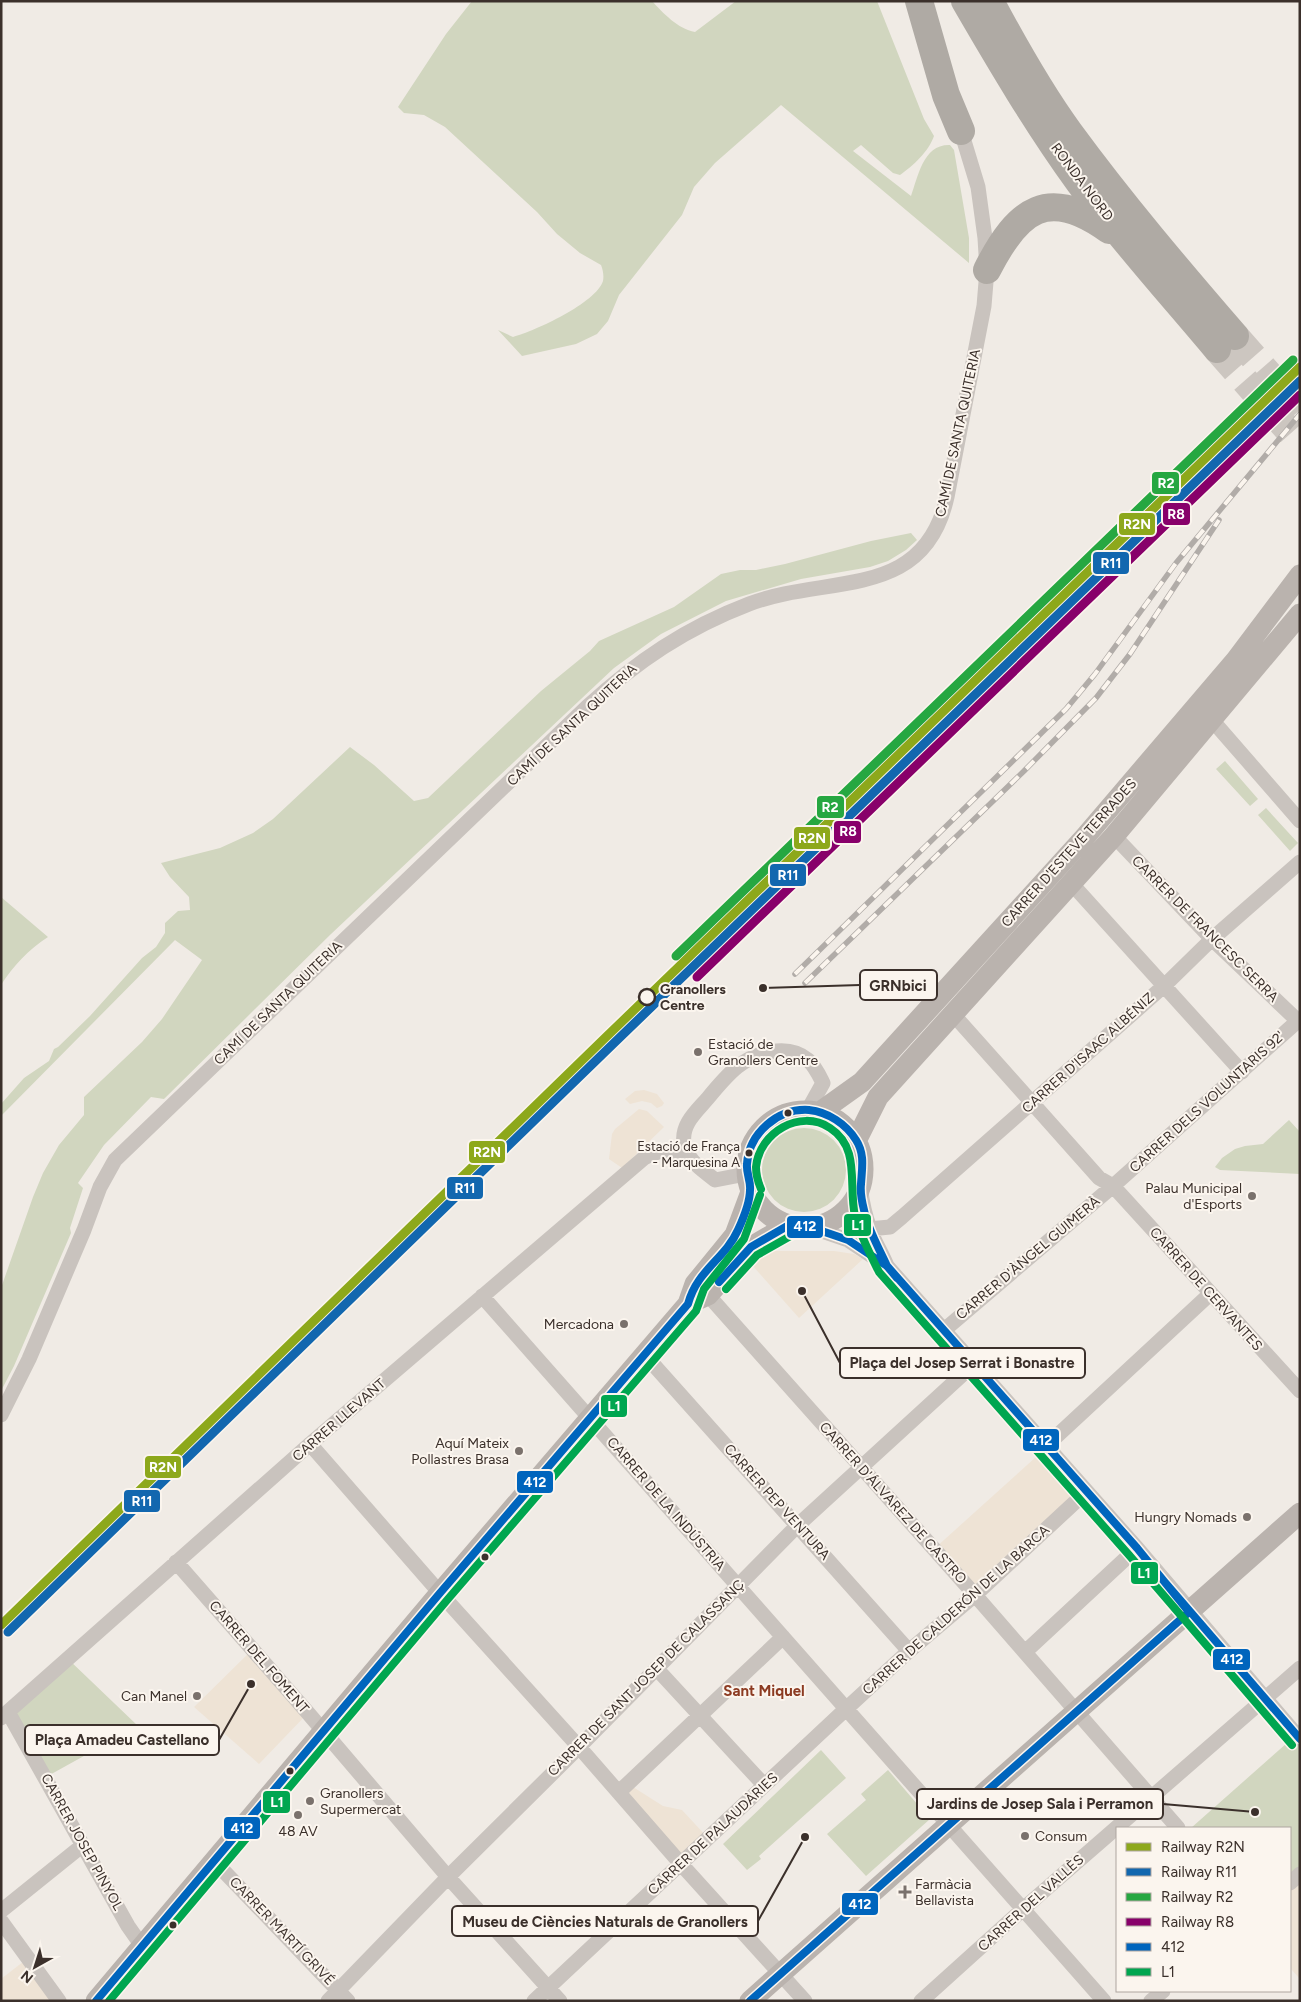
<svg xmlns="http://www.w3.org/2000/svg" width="1301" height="2002" viewBox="0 0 1301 2002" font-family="Figtree,sans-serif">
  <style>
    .green { fill: #d1d6bf }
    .plaza { fill: #eee3d5 }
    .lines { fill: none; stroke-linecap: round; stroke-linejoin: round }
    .highway-tunnel { stroke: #ccc6c0; stroke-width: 28; stroke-dasharray: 28 14; stroke-linecap: butt }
    .street { stroke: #c9c3be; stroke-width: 15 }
    .secondary { stroke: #bab3ae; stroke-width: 21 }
    .highway { stroke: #afaaa4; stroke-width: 28 }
    .rail-casing { stroke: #b1aca8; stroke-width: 5.5 }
    .rail { stroke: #fbf5ee; stroke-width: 4; stroke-dasharray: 11; stroke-linecap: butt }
    .bus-1-casing { stroke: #fbf5ee; stroke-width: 11 }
    .bus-2-casing { stroke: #fbf5ee; stroke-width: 11 }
    .bus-1 { stroke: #0065bd; stroke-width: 8 }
    .bus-2 { stroke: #00a650; stroke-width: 8 }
    .rail-1-casing { stroke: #fbf5ee; stroke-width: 12 }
    .rail-2-casing { stroke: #fbf5ee; stroke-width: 12 }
    .rail-3-casing { stroke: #fbf5ee; stroke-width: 12 }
    .rail-4-casing { stroke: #fbf5ee; stroke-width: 12 }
    .rail-1 { stroke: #8da81b; stroke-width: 9 }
    .rail-2 { stroke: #1267af; stroke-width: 9 }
    .rail-3 { stroke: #26a741; stroke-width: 9 }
    .rail-4 { stroke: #88006a; stroke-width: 9 }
    .stop-dot { fill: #fbf5ee; stroke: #3b302b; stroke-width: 2.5 }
    .poi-dot { fill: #7a716c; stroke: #fbf5ee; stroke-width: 2 }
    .bus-dot { fill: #3b302b; stroke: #fbf5ee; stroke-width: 2 }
    .labels { text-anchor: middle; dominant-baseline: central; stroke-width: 4; stroke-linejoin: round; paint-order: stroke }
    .bus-label { font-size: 13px; fill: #3b302b; stroke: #fbf5ee; text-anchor: end }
    .street-label { font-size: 14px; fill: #3b302b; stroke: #fbf5ee }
    .stop-label { font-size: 14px; font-weight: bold; fill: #3b302b; stroke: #fbf5ee; text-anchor: start }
    .poi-label { font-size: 14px; fill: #3b302b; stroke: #fbf5ee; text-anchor: end }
    .neighbourhood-label { font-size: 15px; font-weight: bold; fill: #8c3b22; stroke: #fbf5ee }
    .leader { fill: none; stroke: #3b302b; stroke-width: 2 }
    .callout-dot { fill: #3b302b; stroke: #fbf5ee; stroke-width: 2 }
    .callout { fill: #fbf5ee; stroke: #3b302b; stroke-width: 2 }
    .callout-label { font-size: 15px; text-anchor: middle; font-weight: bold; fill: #3b302b }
    .line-badge { stroke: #fbf5ee; stroke-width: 2 }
    .badge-label { font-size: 14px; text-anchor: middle; font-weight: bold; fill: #fff }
  </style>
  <rect width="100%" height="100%" fill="#f0ebe5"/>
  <path class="green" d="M 472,1 L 652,1 C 663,13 678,29 695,32 L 736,1 L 877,1 L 924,119 L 934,136 C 929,151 913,166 900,175 L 893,173 L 861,145 L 853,151 L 911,196 C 918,177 923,144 950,145 L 954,150 L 969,238 L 969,263 L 781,105 L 715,163 L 694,187 L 682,215 L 619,295 L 608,321 L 597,334 L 576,344 L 522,356 L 498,330 L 513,337 C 535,331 596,303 603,281 C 604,276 603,270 601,265 L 580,253 L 557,234 L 537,212 L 445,127 L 424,115 L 404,113 L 398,107 L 446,34 Z
    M 911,533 L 917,540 L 906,550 L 888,561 L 870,567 L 801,579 L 726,601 L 661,634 L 614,668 L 331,934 L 164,1099 L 151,1097 L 104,1145 L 78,1183 L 83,1188 L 70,1228 L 71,1233 L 14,1366 L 1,1391 L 1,1288 L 33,1197 L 43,1173 L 59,1145 L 84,1115 L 84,1097 L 142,1042 L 162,1019 L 202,960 L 175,940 L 1,1116 L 1,1104 L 24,1078 L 49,1061 L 54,1049 L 58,1047 L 90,1016 L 142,958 L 156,947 L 165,933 L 165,923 L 178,911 L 190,910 L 189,897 L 170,877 L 161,863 L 220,848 L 253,833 L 273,819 L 350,747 L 374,765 L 414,801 L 428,798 L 541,691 L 590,651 L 599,641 L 674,607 L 721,574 L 740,570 L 756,570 L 785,564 L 871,541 Z
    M 1225,761 L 1258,799 L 1250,806 L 1216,769 Z
    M 1266,808 L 1298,843 L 1290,851 L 1258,815 Z
    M 1,897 L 48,937 C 29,949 13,966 1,985 Z
    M 1289,1120 L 1300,1132 L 1300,1174 L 1220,1170 L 1215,1167 L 1222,1158 L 1235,1149 L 1245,1146 L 1263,1144 Z
    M762 1170a42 42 0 1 1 84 0a42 42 0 1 1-84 0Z
    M 67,1658 L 138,1726 L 46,1777 L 8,1712 Z
    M 1300,1724 L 1300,1874 L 1290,1880 L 1290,1828 L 1191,1828 L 1296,1735 L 1292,1730 Z
    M 821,1750 L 846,1778 L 759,1856 L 761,1859 L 747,1870 L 723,1844 Z
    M 888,1770 L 930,1819 L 866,1876 L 827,1834 L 866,1800 L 861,1794 Z"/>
  <path class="plaza" d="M 644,1090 L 657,1094 L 664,1103 L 662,1106 L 657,1108 L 651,1103 L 642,1101 L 630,1104 L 625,1099 L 635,1091 Z
    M 639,1109 L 647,1111 L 664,1127 L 622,1168 L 609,1159 L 612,1134 L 615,1129 Z
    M 774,1251 L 834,1251 L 854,1254 L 863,1259 L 799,1318 L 752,1265 L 760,1255 Z
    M 1047,1447 L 1086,1492 L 975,1595 L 934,1549 Z
    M 253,1649 L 308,1713 L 259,1764 L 194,1707 Z
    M 633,1787 L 663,1806 L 682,1810 L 708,1838 L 681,1864 L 619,1792 Z
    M 1300,1874 L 1300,1979 L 1290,1968 L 1290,1883 Z
    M 28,1958 L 59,2001 L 3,2001 L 1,1998 L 1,1979 Z"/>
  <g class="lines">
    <path class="highway-tunnel" d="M 1235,336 L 1300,410
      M 1217,349 L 1300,443"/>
    <path class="street" d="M 1212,720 L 1300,821
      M 1114,836 L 1212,939 L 1298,1021
      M 1071,883 L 1242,1072
      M 952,1013 L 1099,1178 L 1113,1186 L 1300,1391
      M 746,1174 L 715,1180 C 703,1170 686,1160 684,1143 C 681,1124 697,1111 708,1098 C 717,1087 726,1076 737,1067 C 756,1052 788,1043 808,1060 C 815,1066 819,1075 823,1083 L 808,1110
      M 860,1187 C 862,1200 864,1213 869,1226 C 873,1240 882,1253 887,1266
      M 810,1227 L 848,1240 L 887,1266 L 1137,1548 L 1300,1739
      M 869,1229 L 890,1227 L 902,1217 L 1165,985 L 1212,939 L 1300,862
      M 708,1295 L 975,1595 L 1178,1828
      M 482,1296 L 1104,2001
      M 943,1331 L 1113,1186 L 1300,1019
      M 644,1354 L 909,1651
      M 1,1415 L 29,1359 L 84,1230 L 100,1187 L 115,1160 L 587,707 C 637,661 686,628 749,604 C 827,574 924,602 947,497 L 984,306 L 987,270 L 985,238 L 978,187 L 961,131
      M 310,1444 L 440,1593 L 579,1747 L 681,1864 L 805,2001
      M 1046,1446 L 1210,1294
      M 176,1562 L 308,1713 L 448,1877 L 560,2001
      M 1025,1652 L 1137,1548
      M 656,1668 L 764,1785
      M 8,1712 L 128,1926 L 142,1946
      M 1,1718 L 310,1444 L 644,1158 C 661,1148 672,1150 690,1158
      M 619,1792 L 783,1637
      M 215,1862 L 348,2001
      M 1290,1883 L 1300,1874
      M 1,1911 L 83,1845
      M 1,1921 L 59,2001
      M 328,2001 L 454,1871 L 579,1747 L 798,1525 L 974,1364
      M 534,2001 L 847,1708 L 909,1651 L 975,1595 L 1086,1492
      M 921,2001 L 1023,1909 L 1300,1668
      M 1151,2001 L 1163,1991"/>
    <path class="secondary" d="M747 1169a58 58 0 1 1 116 0a58 58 0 1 1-116 0Z
      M 820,1112 L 862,1082 L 1084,838 L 1236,660 L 1300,575
      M 856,1141 L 878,1097 L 1114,836 L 1300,614
      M 688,1304 L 708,1295 L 751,1247 L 789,1225
      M 96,2001 L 440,1593 L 688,1304 L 695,1284 L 735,1235 L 751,1192
      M 750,2001 L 1300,1513"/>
    <path class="highway" d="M 919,1 L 946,95 L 961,131
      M 965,1 C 1001,63 1037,124 1079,182 C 1122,240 1171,294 1217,349
      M 990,1 C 1014,46 1039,91 1069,132 C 1121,203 1178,270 1235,336
      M 987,270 C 1018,209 1048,186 1109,230"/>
    <defs>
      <path id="rail" d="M 795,974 L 1066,709 L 1095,674 L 1176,563 L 1300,414
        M 805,983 L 1024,771 L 1096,698 L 1130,654 L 1219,520"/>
    </defs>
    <use href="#rail" class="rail-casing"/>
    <use href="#rail" class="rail"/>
    <defs>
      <path id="bus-1" d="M 719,1282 L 751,1247 L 789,1225 L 810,1227 L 848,1240 L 887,1266 L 897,1278
        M 1163,1580 L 1300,1739
        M 96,2001 L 440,1593 L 688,1304 C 697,1270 725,1259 738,1230 C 744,1217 750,1203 750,1190 C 751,1181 746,1173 747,1164 C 749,1133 778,1108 809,1110 C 828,1112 846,1124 856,1140 C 865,1154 862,1168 861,1184 C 860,1192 862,1202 864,1210 C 868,1230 879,1248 887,1266 L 1137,1548 L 1189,1612
        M 750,2001 L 1189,1612"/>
      <path id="bus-2" d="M 761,1189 C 758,1182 756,1174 756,1167 C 759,1133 800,1108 830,1128 C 861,1148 848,1185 855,1216 C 860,1235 870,1254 879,1272 L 1129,1555 L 1292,1745
        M 726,1289 L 757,1255 L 794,1234
        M 109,2001 L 448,1599 L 696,1311 L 704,1289 L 744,1239 L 760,1195"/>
    </defs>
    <use href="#bus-1" class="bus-1-casing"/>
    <use href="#bus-2" class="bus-2-casing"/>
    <use href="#bus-1" class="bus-1"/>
    <use href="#bus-2" class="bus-2"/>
    <defs>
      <path id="rail-1" d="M 1,1625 L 606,1037 L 1300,367"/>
      <path id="rail-2" d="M 8,1632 L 613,1044 L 1300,381"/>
      <path id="rail-3" d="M 676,956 L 1293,360"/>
      <path id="rail-4" d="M 697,977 L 1300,395"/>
    </defs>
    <use href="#rail-1" class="rail-1-casing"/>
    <use href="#rail-2" class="rail-2-casing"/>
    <use href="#rail-3" class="rail-3-casing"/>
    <use href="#rail-4" class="rail-4-casing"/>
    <use href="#rail-1" class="rail-1"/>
    <use href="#rail-2" class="rail-2"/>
    <use href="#rail-3" class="rail-3"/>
    <use href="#rail-4" class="rail-4"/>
  </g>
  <circle class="stop-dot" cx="647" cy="997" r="8"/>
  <g class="poi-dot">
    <circle cx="698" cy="1052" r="5"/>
    <circle cx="1252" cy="1196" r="5"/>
    <circle cx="624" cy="1324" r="5"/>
    <circle cx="519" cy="1451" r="5"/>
    <circle cx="1247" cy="1517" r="5"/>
    <circle cx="197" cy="1696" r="5"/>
    <circle cx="310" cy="1801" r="5"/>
    <circle cx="298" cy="1815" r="5"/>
    <circle cx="1025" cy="1836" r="5"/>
    <path d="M902.5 1884.5h5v5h5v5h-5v5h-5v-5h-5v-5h5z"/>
  </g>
  <g class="bus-dot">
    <circle cx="788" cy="1113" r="4.5"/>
    <circle cx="749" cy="1153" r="4.5"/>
    <circle cx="485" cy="1557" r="4.5"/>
    <circle cx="290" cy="1771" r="4.5"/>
    <circle cx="173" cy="1925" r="4.5"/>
  </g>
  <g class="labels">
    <g class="bus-label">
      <text x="740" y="1146">Estació de França<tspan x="740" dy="16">- Marquesina A</tspan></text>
    </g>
    <g class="street-label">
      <text transform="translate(1082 182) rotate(53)">RONDA NORD</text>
      <text transform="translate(958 433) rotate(-78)">CAMÍ DE SANTA QUITERIA</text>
      <text transform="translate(572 725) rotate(-43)">CAMÍ DE SANTA QUITERIA</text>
      <text transform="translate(1069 853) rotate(-48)">CARRER D'ESTEVE TERRADES</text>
      <text transform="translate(1205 929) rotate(45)">CARRER DE FRANCESC SERRA</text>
      <text transform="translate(278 1003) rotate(-44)">CAMÍ DE SANTA QUITERIA</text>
      <text transform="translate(1088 1053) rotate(-42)">CARRER D'ISAAC ALBÉNIZ</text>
      <text transform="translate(1207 1102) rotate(-42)">CARRER DELS VOLUNTARIS 92'</text>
      <text transform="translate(1028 1258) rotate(-40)">CARRER D'ÀNGEL GUIMERÀ</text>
      <text transform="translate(1206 1289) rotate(48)">CARRER DE CERVANTES</text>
      <text transform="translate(339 1420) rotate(-41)">CARRER LLEVANT</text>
      <text transform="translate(777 1502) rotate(48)">CARRER PEP VENTURA</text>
      <text transform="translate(893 1503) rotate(48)">CARRER D'ÁLVAREZ DE CASTRO</text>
      <text transform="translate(666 1504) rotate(49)">CARRER DE LA INDÚSTRIA</text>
      <text transform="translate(956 1610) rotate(-42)">CARRER DE CALDERÓN DE LA BARCA</text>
      <text transform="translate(259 1657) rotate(49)">CARRER DEL FOMENT</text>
      <text transform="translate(646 1678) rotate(-45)">CARRER DE SANT JOSEP DE CALASSANÇ</text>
      <text transform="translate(713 1834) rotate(-43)">CARRER DE PALAUDÀRIES</text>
      <text transform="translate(82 1842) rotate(61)">CARRER JOSEP PINYOL</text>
      <text transform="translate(1031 1903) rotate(-42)">CARRER DEL VALLÈS</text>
      <text transform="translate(282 1931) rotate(46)">CARRER MARTÍ GRIVÉ</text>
    </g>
    <g class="stop-label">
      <text x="660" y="989">Granollers<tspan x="660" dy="16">Centre</tspan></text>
    </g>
    <g class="poi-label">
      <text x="708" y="1044" text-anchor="start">Estació de<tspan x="708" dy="16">Granollers Centre</tspan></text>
      <text x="1242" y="1188">Palau Municipal<tspan x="1242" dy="16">d'Esports</tspan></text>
      <text x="614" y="1324">Mercadona</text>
      <text x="509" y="1443">Aquí Mateix<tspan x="509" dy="16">Pollastres Brasa</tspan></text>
      <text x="1237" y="1517">Hungry Nomads</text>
      <text x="187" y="1696">Can Manel</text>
      <text x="320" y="1793" text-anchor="start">Granollers<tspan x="320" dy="16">Supermercat</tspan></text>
      <text x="298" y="1831" text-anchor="middle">48 AV</text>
      <text x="1035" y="1836" text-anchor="start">Consum</text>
      <text x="915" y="1884" text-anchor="start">Farmàcia<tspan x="915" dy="16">Bellavista</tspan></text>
    </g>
    <g class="neighbourhood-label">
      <text x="764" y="1691">Sant Miquel</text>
    </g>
  </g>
  <path class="leader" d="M763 988L860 985M802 1291L840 1363M251 1684L219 1740M1255 1812L1163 1804M805 1837L758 1921"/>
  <g class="callout-dot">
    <circle cx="763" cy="988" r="5"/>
    <circle cx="802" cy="1291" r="5"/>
    <circle cx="251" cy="1684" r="5"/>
    <circle cx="1255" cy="1812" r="5"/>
    <circle cx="805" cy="1837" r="5"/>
  </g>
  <g class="callout">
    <rect x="860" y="970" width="77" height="30" rx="5"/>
    <rect x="840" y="1348" width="245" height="30" rx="5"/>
    <rect x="25" y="1725" width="194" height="30" rx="5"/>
    <rect x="917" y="1789" width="246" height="30" rx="5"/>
    <rect x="452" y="1906" width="306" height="30" rx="5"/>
  </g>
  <g class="callout-label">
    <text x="898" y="991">GRNbici</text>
    <text x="962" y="1368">Plaça del Josep Serrat i Bonastre</text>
    <text x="122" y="1745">Plaça Amadeu Castellano</text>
    <text x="1040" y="1809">Jardins de Josep Sala i Perramon</text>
    <text x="605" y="1927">Museu de Ciències Naturals de Granollers</text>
  </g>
  <g class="line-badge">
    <rect x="1151" y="471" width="29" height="24" rx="5" fill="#26a741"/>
    <rect x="1162" y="502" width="29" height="24" rx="5" fill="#88006a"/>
    <rect x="1118" y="512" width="38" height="24" rx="5" fill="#8da81b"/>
    <rect x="1092" y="551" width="38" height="24" rx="5" fill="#1267af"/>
    <rect x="816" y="795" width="29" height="24" rx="5" fill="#26a741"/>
    <rect x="833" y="820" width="29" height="24" rx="5" fill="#88006a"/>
    <rect x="793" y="826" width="38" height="24" rx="5" fill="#8da81b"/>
    <rect x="769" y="863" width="38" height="24" rx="5" fill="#1267af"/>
    <rect x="468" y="1140" width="38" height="24" rx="5" fill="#8da81b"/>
    <rect x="446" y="1176" width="38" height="24" rx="5" fill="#1267af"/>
    <rect x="843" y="1213" width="29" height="24" rx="5" fill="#00a650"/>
    <rect x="786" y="1215" width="38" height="24" rx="5" fill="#0065bd"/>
    <rect x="600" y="1394" width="28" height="24" rx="5" fill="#00a650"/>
    <rect x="1022" y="1428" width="38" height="24" rx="5" fill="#0065bd"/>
    <rect x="144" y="1455" width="38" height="24" rx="5" fill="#8da81b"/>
    <rect x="516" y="1470" width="38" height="24" rx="5" fill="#0065bd"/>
    <rect x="123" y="1489" width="38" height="24" rx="5" fill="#1267af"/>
    <rect x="1130" y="1561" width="29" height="24" rx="5" fill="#00a650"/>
    <rect x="1212" y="1648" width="39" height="23" rx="5" fill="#0065bd"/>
    <rect x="262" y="1790" width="29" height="24" rx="5" fill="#00a650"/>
    <rect x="223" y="1816" width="38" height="24" rx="5" fill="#0065bd"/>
    <rect x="841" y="1892" width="38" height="24" rx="5" fill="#0065bd"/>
  </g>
  <g class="badge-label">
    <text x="1166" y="488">R2</text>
    <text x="1176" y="519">R8</text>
    <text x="1137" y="529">R2N</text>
    <text x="1111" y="568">R11</text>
    <text x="830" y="812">R2</text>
    <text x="848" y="836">R8</text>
    <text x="812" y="843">R2N</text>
    <text x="788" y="880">R11</text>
    <text x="487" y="1157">R2N</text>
    <text x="465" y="1193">R11</text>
    <text x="858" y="1230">L1</text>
    <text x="805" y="1231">412</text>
    <text x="614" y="1411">L1</text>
    <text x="1041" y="1445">412</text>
    <text x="163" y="1472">R2N</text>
    <text x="535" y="1487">412</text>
    <text x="142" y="1506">R11</text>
    <text x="1144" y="1578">L1</text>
    <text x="1232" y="1664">412</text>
    <text x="277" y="1807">L1</text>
    <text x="242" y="1833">412</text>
    <text x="860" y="1909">412</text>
  </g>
  <rect width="1301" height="2002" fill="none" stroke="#3b302b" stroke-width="5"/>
  <rect x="1116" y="1827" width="175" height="165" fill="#fbf5ee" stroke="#aea6a0"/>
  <rect x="1126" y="1843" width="25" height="8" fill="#8da81b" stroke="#aea6a0"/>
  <text x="1161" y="1852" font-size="15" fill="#3b302b">Railway R2N</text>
  <rect x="1126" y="1868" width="25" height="8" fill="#1267af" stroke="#aea6a0"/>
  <text x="1161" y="1877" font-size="15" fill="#3b302b">Railway R11</text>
  <rect x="1126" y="1893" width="25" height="8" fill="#26a741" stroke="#aea6a0"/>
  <text x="1161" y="1902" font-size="15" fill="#3b302b">Railway R2</text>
  <rect x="1126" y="1918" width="25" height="8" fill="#88006a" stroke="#aea6a0"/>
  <text x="1161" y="1927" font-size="15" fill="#3b302b">Railway R8</text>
  <rect x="1126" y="1943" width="25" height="8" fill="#0065bd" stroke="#aea6a0"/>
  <text x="1161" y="1952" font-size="15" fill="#3b302b">412</text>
  <rect x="1126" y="1968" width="25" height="8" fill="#00a650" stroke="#aea6a0"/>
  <text x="1161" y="1977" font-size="15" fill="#3b302b">L1</text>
  <g transform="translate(35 1967) rotate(219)" stroke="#fbf5ee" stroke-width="4" paint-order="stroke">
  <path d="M0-4L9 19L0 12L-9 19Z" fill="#3b302b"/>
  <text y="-8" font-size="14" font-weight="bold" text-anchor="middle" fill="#3b302b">N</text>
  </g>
</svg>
